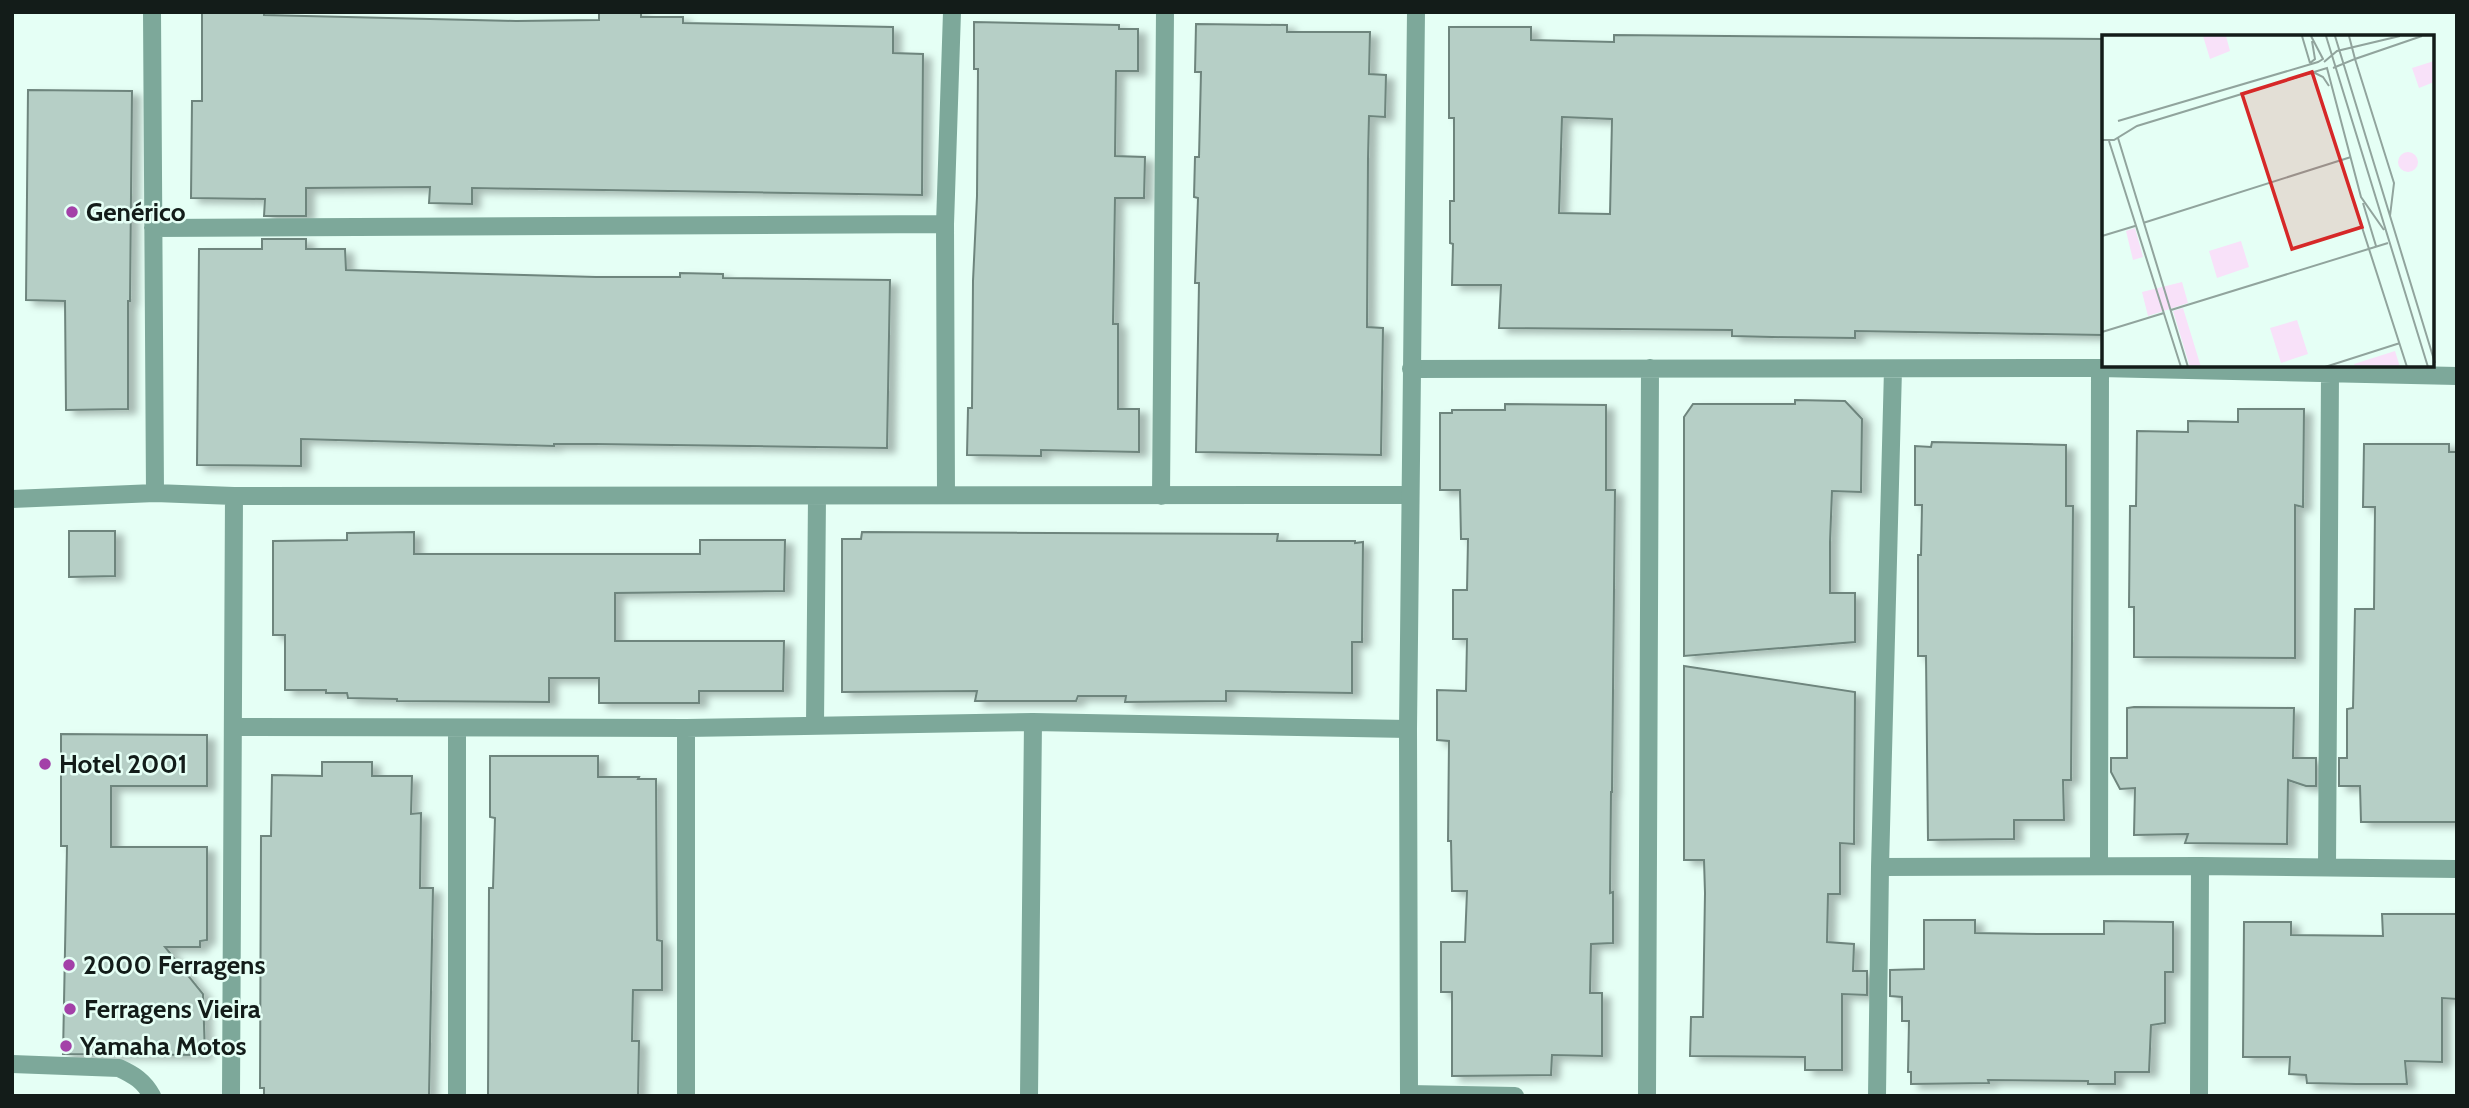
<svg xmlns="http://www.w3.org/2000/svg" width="2469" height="1108" viewBox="0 0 2469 1108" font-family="Cabin,sans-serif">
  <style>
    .building { fill: #b6cfc6; stroke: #6e857d; stroke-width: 2; fill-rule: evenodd; filter: url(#shadow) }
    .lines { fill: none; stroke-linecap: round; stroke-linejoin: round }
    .minor { stroke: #7da89a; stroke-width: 18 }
    .tertiary { stroke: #7da89a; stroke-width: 18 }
    .poi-dot { fill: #a341a8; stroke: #e5fff5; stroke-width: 2.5 }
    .labels { text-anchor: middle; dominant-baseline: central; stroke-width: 5; stroke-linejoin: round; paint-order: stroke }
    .poi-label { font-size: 26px; font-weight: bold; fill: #131c19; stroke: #e5fff5; text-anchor: start }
    .inset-road { fill: none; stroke: #91a49d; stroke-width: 2 }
    .view { fill: #d62828; fill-opacity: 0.15; stroke: #d62828; stroke-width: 3.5 }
    .inset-edge { fill: none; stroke: #131c19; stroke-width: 3.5 }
  </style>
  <defs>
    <filter id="shadow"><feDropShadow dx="8" dy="4.5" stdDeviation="3.5" flood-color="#0004"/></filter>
  </defs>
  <rect width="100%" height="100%" fill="#e5fff5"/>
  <path class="building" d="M 202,12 L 264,12 L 264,15 L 516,21 L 599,20 L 599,12 L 641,12 L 641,17 L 683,17 L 683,23 L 893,27 L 893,53 L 923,54 L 922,195 L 472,188 L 472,204 L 429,203 L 430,187 L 306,188 L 306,216 L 264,216 L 265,199 L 191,198 L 192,101 L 202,101 Z
    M 974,22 L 1119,25 L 1119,29 L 1138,29 L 1138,71 L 1116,71 L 1115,156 L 1145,157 L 1144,198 L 1115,198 L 1113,324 L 1118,324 L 1118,409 L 1139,409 L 1139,452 L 1041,450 L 1041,456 L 967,455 L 968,408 L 972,408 L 973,281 L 977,196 L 978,69 L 974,69 Z
    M 1196,24 L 1287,25 L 1287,32 L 1370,32 L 1369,74 L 1386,75 L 1385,117 L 1369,116 L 1368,159 L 1367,327 L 1383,328 L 1381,455 L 1196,452 L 1199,283 L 1195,283 L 1198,198 L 1194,197 L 1195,157 L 1199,157 L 1201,72 L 1195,72 Z
    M 1449,27 L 1531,27 L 1531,40 L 1614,42 L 1614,35 L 2103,39 L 2103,335 L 1855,331 L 1855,338 L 1772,337 L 1732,336 L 1732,330 L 1499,328 L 1501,285 L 1452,285 L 1453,244 L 1450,243 L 1450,201 L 1454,201 L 1454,118 L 1449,118 ZM 1562,117 L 1612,119 L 1610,214 L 1559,213 Z
    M 28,90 L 132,91 L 130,301 L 128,301 L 128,409 L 66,410 L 65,301 L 26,300 Z
    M 262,239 L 306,239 L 306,249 L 345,249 L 346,270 L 596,277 L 680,277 L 680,273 L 723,274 L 723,278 L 890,280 L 887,448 L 595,444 L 554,444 L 554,446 L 301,439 L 301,466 L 197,465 L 199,249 L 262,249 Z
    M 1795,400 L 1845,401 L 1862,419 L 1861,492 L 1832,491 L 1830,542 L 1830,593 L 1855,593 L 1855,642 L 1684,656 L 1684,417 L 1693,404 L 1795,404 Z
    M 1505,404 L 1606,405 L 1606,490 L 1615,490 L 1612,792 L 1611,792 L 1610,893 L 1613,892 L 1613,943 L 1591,944 L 1590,993 L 1602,993 L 1602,1056 L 1552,1055 L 1551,1075 L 1452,1076 L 1452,992 L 1441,992 L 1441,942 L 1465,942 L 1467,891 L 1452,891 L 1451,841 L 1448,841 L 1449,741 L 1437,740 L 1437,690 L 1466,691 L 1467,639 L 1453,639 L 1453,590 L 1467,590 L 1468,539 L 1461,539 L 1460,490 L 1440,490 L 1440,413 L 1452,413 L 1452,410 L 1505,410 Z
    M 2238,409 L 2304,409 L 2303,507 L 2295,505 L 2295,658 L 2134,657 L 2134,607 L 2129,607 L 2130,506 L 2136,506 L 2137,431 L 2188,432 L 2188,421 L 2238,422 Z
    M 1932,442 L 2066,445 L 2066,506 L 2073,506 L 2071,780 L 2063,780 L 2064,820 L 2014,820 L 2014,839 L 1928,840 L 1926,656 L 1918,656 L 1918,555 L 1921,555 L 1922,505 L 1915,505 L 1915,446 L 1931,447 Z
    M 2364,444 L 2449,444 L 2449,452 L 2457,452 L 2457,822 L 2361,822 L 2360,786 L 2339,786 L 2339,758 L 2347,758 L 2347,709 L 2353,708 L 2355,609 L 2374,609 L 2375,507 L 2363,507 Z
    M 69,531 L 115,531 L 115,576 L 69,577 Z
    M 414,532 L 414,554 L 700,554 L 700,540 L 785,540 L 784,591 L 615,593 L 615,641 L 784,641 L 783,691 L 699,691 L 699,703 L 599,703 L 599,678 L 549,678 L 549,702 L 397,701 L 397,699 L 348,698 L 347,693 L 326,693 L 326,690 L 285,690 L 285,635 L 273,635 L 273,541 L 347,540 L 347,533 Z
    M 862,532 L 1278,534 L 1277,541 L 1355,541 L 1355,543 L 1363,542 L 1362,642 L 1352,642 L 1352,693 L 1226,691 L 1226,701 L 1125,702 L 1126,696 L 1078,696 L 1076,701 L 975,701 L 977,691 L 842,692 L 842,539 L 861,539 Z
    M 1684,666 L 1855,692 L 1854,844 L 1840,843 L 1840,894 L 1828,894 L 1827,942 L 1854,944 L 1853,971 L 1867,971 L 1867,995 L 1842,994 L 1842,1070 L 1805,1070 L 1805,1057 L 1690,1056 L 1691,1017 L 1703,1017 L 1705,893 L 1704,860 L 1684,860 Z
    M 2134,707 L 2294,708 L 2293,758 L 2316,758 L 2316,786 L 2306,786 L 2288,780 L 2287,844 L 2185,843 L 2188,834 L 2134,835 L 2135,788 L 2120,789 L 2111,772 L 2111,758 L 2127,758 L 2127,708 Z
    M 61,734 L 207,735 L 207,786 L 111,786 L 111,847 L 207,847 L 207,940 L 200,941 L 200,947 L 165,947 L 203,994 L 205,1055 L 63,1054 L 67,846 L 61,846 Z
    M 490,756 L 598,756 L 598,777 L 639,777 L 638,779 L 656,779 L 657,940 L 662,941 L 662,990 L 633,990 L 632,1041 L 639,1041 L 638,1096 L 488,1096 L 489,888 L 493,888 L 495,818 L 490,817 Z
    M 322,762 L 372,762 L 372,776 L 412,776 L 411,814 L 421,813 L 420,888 L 433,888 L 429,1096 L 264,1096 L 264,1088 L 260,1088 L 261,836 L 271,836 L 272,775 L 322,776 Z
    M 2382,914 L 2457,914 L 2457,999 L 2442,998 L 2442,1062 L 2405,1061 L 2407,1084 L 2356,1084 L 2307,1083 L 2306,1075 L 2289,1074 L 2290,1057 L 2243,1057 L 2244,922 L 2291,922 L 2291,935 L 2383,936 Z
    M 1924,920 L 1975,920 L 1975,933 L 2037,934 L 2104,934 L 2104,921 L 2173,922 L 2173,972 L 2165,972 L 2165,1023 L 2151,1025 L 2149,1072 L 2115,1072 L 2115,1084 L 2088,1084 L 2088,1081 L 1988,1080 L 1989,1083 L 1911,1084 L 1911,1072 L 1908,1072 L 1909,1021 L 1902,1021 L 1902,997 L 1890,996 L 1890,970 L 1924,969 Z"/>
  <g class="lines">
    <path class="minor" d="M 152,12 L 155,493
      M 153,228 L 945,224
      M 1411,369 L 2100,368 L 2457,376
      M 946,494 L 945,224 L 952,12
      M 1161,496 L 1165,12
      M 12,499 L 155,493 L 234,496
      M 815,725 L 817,496
      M 234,727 L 686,728 L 1033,722 L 1408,729
      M 457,728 L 457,1096
      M 2099,866 L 2100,368
      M 1880,867 L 2200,866 L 2457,869
      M 2327,867 L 2330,373
      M 12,1064 L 119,1068 C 134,1075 144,1081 152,1096
      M 1409,1094 L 1515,1096
      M 231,1096 L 234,496 L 1410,495
      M 686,1096 L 686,728
      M 1029,1096 L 1033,722
      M 1647,1096 L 1650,368
      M 1877,1096 L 1880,867 L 1893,369
      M 2199,1096 L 2200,866"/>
    <path class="tertiary" d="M 1409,1096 L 1408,729 L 1416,12"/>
  </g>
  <g class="poi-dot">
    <circle cx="72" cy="212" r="7"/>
    <circle cx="45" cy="764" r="7"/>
    <circle cx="69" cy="965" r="7"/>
    <circle cx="70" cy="1009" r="7"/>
    <circle cx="66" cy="1046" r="7"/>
  </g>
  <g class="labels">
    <g class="poi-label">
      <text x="86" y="212">Genérico</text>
      <text x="59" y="764">Hotel 2001</text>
      <text x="83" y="965">2000 Ferragens</text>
      <text x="84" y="1009">Ferragens Vieira</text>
      <text x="80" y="1046">Yamaha Motos</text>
    </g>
  </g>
  <g transform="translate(2102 35)">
    <rect width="332" height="332" fill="#e5fff5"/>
    <path d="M 101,1 L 124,1 L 128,16 L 108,24 ZM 332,26 L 332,47 L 317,53 L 310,33 ZM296 127a10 10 0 1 1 20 0a10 10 0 1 1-20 0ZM 33,193 L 41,222 L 31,225 L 24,196 ZM 139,206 L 147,232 L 115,243 L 107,216 ZM 80,247 L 86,268 L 46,281 L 40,257 ZM 81,273 L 99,332 L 88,332 L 71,276 ZM 195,285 L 206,319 L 179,328 L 168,293 ZM 293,316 L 298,332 L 253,331 L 252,329 Z" fill="#f8e1f9"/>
    <path class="inset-road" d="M 200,1 L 208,28M 224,1 L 326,332M 233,1 L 333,328M 222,27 L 235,16 L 298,1M 208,28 L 213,24 L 210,6M 231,33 L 253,24 L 247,1M 209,36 L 221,42 L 227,51M 210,37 L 305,332M 16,86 L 216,27 L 221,24 L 209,1M 16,103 L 86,332M 0,105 L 12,105 L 35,91 L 225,33 L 259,162 L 282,195M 7,106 L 79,332M 261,168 L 274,211M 288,181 L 292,148 L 253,24 L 320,1M 41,188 L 249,122M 0,201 L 33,191M 69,275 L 286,208M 0,297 L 62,278M 223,332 L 298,308"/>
    <path class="view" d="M 210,37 L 260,192 L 190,214 L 140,59 Z"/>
    <rect width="332" height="332" class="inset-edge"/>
  </g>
  <rect width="2469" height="1108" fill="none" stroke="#131c19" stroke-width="28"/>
</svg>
